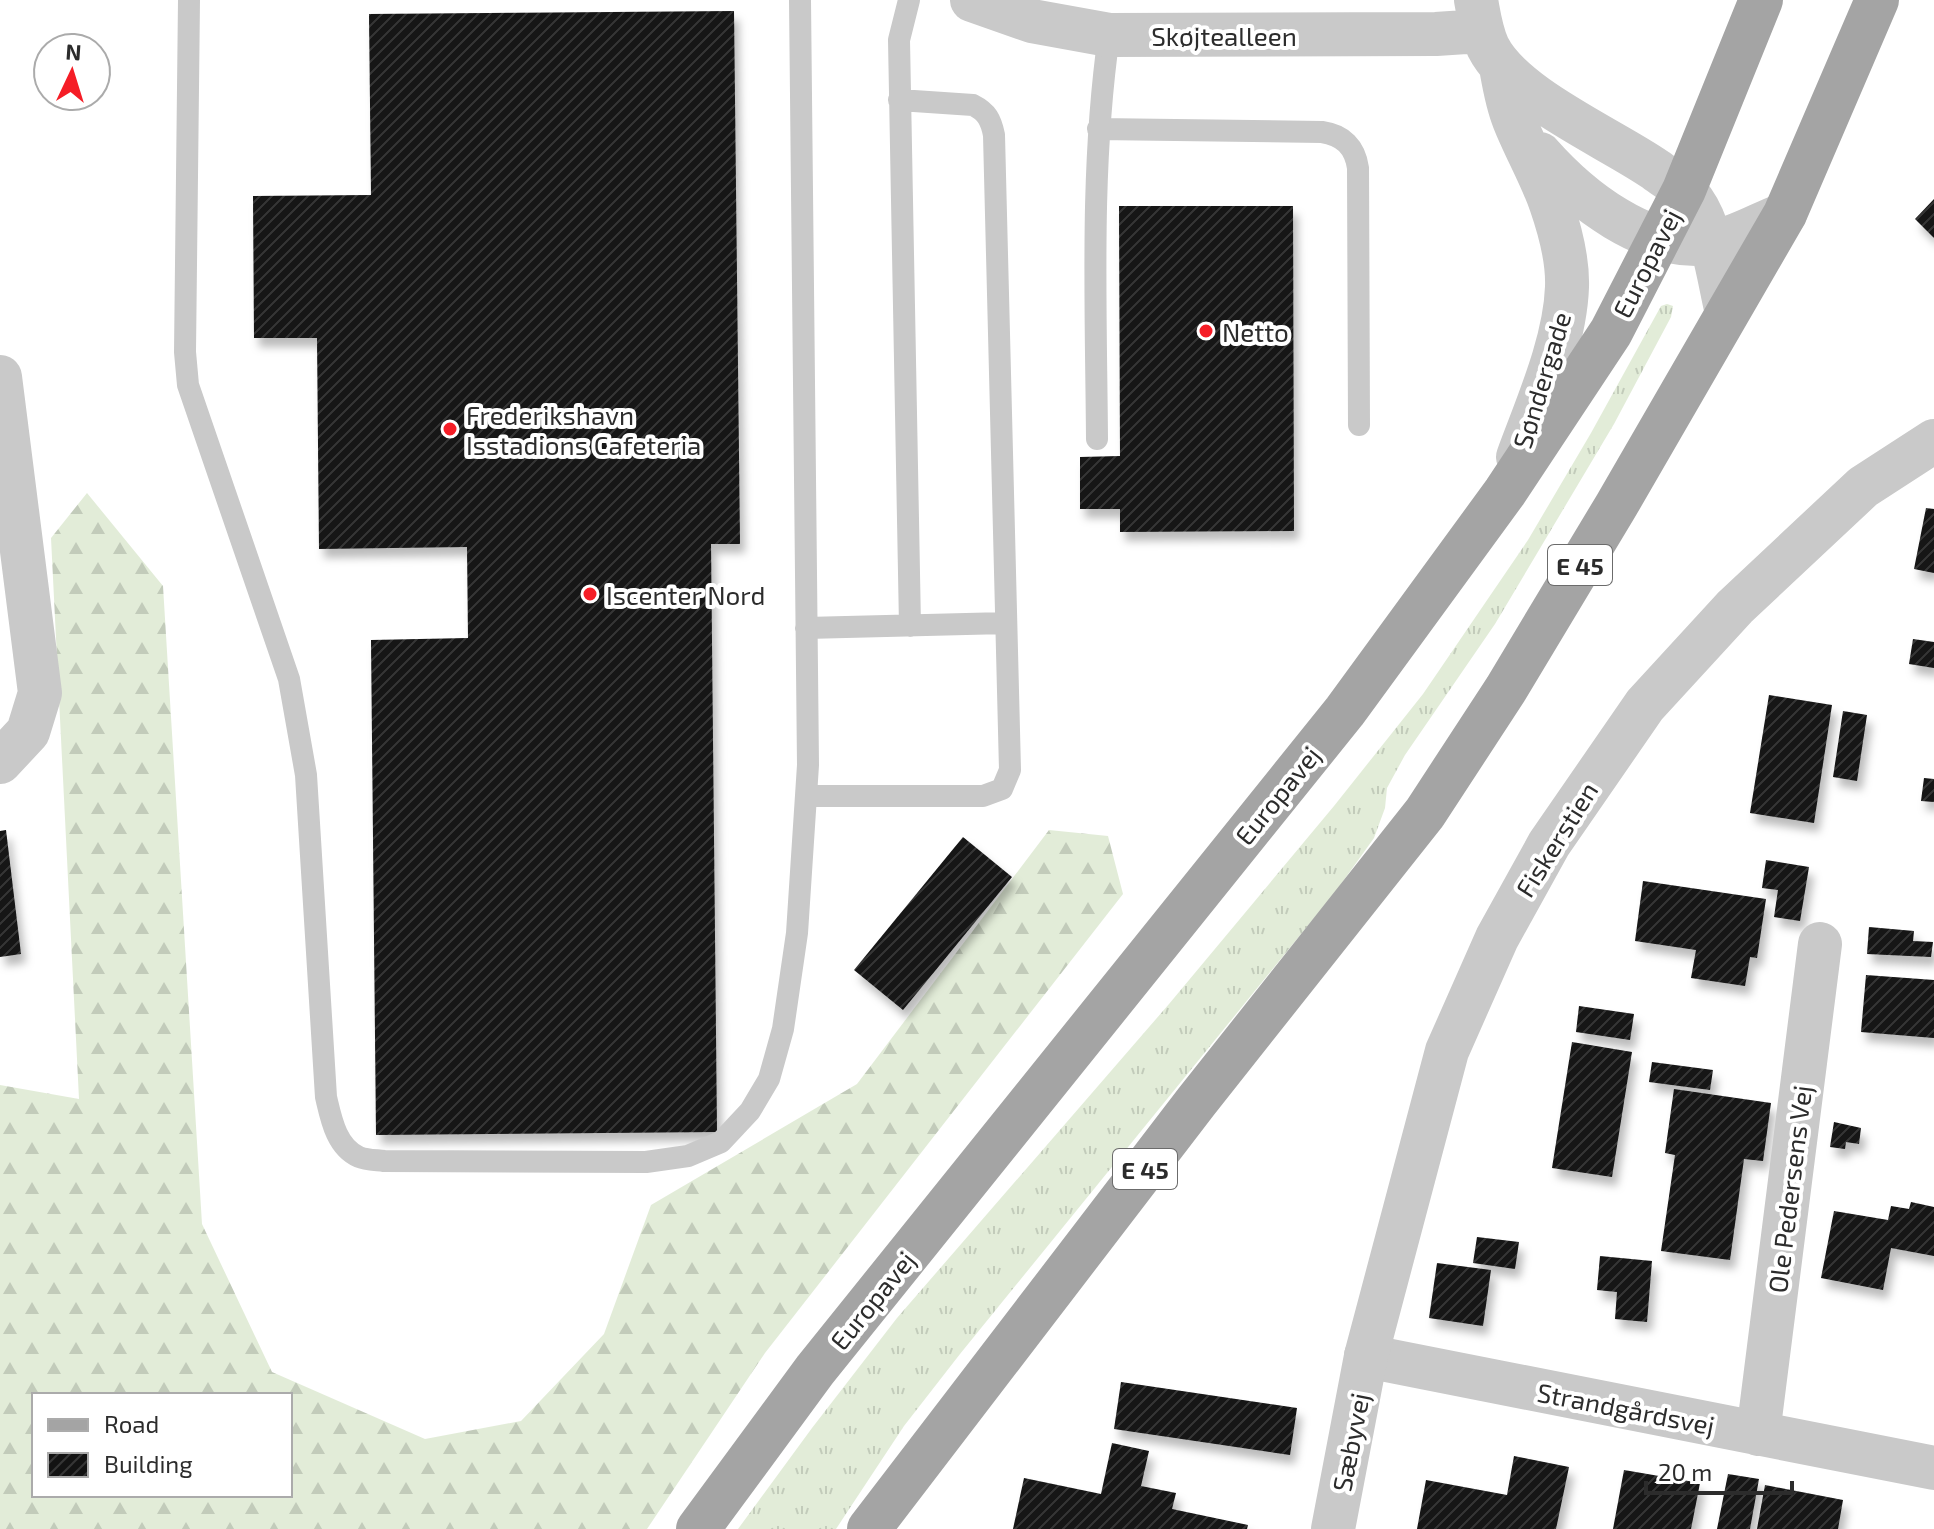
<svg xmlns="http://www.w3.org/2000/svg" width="1934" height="1529" viewBox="0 0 1934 1529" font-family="'Exo 2',sans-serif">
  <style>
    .grass { fill: url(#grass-tufts) }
    .forest { fill: url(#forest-firs); fill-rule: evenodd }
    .building { fill: url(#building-hatch); filter: url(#shadow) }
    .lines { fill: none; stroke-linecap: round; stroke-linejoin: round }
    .service { stroke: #c9c9c9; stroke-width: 22 }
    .minor { stroke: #c9c9c9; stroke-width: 44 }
    .tertiary { stroke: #c9c9c9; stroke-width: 44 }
    .primary { stroke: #a4a4a4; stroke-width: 44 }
    .poi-dot { fill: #f51d26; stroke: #fff; stroke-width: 3 }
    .labels { text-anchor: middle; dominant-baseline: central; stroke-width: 8; stroke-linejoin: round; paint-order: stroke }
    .shield { fill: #fff; stroke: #6b6b6b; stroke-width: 2 }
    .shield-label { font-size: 24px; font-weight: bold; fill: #2c2c2c }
    .street-label { font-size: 26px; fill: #2c2c2c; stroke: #fff }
    .poi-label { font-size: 26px; fill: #2c2c2c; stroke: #fff; text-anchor: start }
  </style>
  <defs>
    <pattern id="grass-tufts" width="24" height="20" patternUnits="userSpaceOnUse" patternTransform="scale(2)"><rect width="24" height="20" fill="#e2ecd8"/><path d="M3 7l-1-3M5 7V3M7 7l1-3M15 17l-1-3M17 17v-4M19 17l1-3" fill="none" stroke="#c2cbba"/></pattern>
    <pattern id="forest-firs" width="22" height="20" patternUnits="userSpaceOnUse" patternTransform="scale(2)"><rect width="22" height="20" fill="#e2ecd8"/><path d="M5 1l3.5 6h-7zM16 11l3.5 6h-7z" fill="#c2cbba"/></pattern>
    <pattern id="building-hatch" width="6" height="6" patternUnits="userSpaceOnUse" patternTransform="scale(2)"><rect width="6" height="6" fill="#131313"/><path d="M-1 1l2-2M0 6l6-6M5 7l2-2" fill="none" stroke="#363636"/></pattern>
    <filter id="shadow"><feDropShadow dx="5" dy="9" stdDeviation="4" flood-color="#0004"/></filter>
  </defs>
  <rect width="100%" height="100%" fill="#fff"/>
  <path class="grass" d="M 1667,304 L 1673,306 L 1671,317 L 1614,424 L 1495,624 L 1405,755 L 1387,788 L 1385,808 L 1374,838 L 1336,891 L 960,1354 L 904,1426 L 836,1529 L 738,1529 L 812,1428 L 897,1318 L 1169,1004 L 1334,806 L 1423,694 L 1528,540 L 1591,433 L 1661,306 Z"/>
  <path class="forest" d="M 87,493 L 163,586 L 202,1224 L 272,1372 L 425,1439 L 521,1421 L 604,1334 L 651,1205 L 857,1084 L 1049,830 L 1108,836 L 1123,894 L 765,1353 L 647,1529 L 0,1529 L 0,1085 L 79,1099 L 51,538 ZM 34,1395 L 290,1395 L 290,1495 L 34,1495 Z"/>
  <path class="building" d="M 734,11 L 740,544 L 711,544 L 717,1132 L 376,1135 L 371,640 L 468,638 L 467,547 L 319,549 L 317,338 L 254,338 L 253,196 L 371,195 L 369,14 Z
    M 1934,199 L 1934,238 L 1915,219 Z
    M 1119,206 L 1293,206 L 1294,531 L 1120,532 L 1120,509 L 1080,509 L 1080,457 L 1120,456 Z
    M 1926,508 L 1934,509 L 1934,573 L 1914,569 Z
    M 1913,639 L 1934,642 L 1934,668 L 1909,664 Z
    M 1769,695 L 1832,705 L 1814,823 L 1750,813 Z
    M 1843,711 L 1867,715 L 1857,781 L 1833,777 Z
    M 1924,778 L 1934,779 L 1934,802 L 1921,801 Z
    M 6,830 L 21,954 L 0,957 L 0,831 Z
    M 963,837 L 1012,877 L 903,1010 L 854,970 Z
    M 1766,860 L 1809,867 L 1800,921 L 1774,917 L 1778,890 L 1762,888 Z
    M 1643,881 L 1766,899 L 1757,958 L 1750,957 L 1745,986 L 1691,978 L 1696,950 L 1635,941 Z
    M 1869,927 L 1914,931 L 1913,941 L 1933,942 L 1931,957 L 1867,954 Z
    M 1866,975 L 1934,980 L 1934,1038 L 1861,1032 Z
    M 1579,1006 L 1634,1014 L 1630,1040 L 1576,1032 Z
    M 1572,1042 L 1632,1052 L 1612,1177 L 1552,1168 Z
    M 1652,1062 L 1713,1070 L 1710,1090 L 1649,1082 Z
    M 1674,1089 L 1771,1103 L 1763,1161 L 1744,1159 L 1730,1260 L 1661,1251 L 1675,1155 L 1665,1153 Z
    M 1834,1122 L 1861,1128 L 1859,1144 L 1846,1142 L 1845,1149 L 1830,1147 Z
    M 1911,1202 L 1934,1207 L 1934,1256 L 1891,1248 L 1883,1290 L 1821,1278 L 1834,1211 L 1888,1220 L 1891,1206 L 1909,1209 Z
    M 1477,1237 L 1519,1242 L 1515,1269 L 1473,1263 Z
    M 1600,1256 L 1652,1261 L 1647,1322 L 1615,1319 L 1617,1292 L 1597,1290 Z
    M 1437,1263 L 1491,1270 L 1483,1326 L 1429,1318 Z
    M 1121,1382 L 1297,1408 L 1290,1455 L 1114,1429 Z
    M 1112,1443 L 1149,1451 L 1141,1486 L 1176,1493 L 1172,1509 L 1248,1525 L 1247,1529 L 1013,1529 L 1024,1478 L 1101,1494 Z
    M 1514,1456 L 1569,1467 L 1556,1529 L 1417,1529 L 1426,1480 L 1507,1495 Z
    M 1624,1470 L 1700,1483 L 1691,1529 L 1613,1529 Z
    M 1728,1474 L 1759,1479 L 1750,1529 L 1717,1529 Z
    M 1765,1485 L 1843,1500 L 1838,1529 L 1757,1529 Z"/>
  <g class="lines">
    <path class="service" d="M 189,0 L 185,352 L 188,385 L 289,679 L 306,775 L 326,1097 C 331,1118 336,1147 359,1157 C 366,1160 377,1160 384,1161 L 646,1162 L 688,1156 L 721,1142 L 750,1111 L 769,1079 L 783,1029 L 797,933 L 808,765 L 800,0
      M 909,0 L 899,40 L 910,626
      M 1098,129 L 1322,132 C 1343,135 1355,147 1358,168 L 1359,425
      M 1097,439 C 1096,304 1090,169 1109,35
      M 806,628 L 1006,623
      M 807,796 L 983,796 L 1002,789 L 1010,770 L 994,135 C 991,120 987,112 973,105 L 899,100"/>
    <path class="minor" d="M 972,0 L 1032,21 L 1109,35 L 1436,34 L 1481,31
      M 1476,0 C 1479,16 1481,32 1488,47 C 1513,97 1610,138 1656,170 C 1669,180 1684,188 1693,201 C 1713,229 1719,280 1727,313
      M 1501,67 C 1504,84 1507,103 1514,120 C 1525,148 1541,175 1551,204 C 1560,230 1568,259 1567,287 C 1565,343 1537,405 1518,457
      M 1540,154 C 1579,198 1646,252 1710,243 C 1735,239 1761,223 1785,214
      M 0,377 L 40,693 L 28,732 L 0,762
      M 1366,1356 L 1934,1468
      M 1758,1434 L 1820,944"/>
    <path class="tertiary" d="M 1333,1529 L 1366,1356 L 1447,1051 L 1497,938 L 1549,844 L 1645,705 L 1735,607 L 1863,487 L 1934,441"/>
    <path class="primary" d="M 698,1529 L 815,1370 L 1345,711 L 1505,492 L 1611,332 L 1684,190 L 1761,0
      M 869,1529 L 1196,1102 L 1425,813 L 1506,689 L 1616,506 L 1785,214 L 1877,0"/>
  </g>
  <g class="poi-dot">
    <circle cx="1206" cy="331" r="8"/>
    <circle cx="450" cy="429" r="8"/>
    <circle cx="590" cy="594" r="8"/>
  </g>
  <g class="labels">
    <g class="shield">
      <rect x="1548" y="545" width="64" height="40" rx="6"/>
      <rect x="1113" y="1149" width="64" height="40" rx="6"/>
    </g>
    <g class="shield-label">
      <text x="1580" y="565">E 45</text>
      <text x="1145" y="1169">E 45</text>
    </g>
    <g class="street-label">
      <text x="1224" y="35">Skøjtealleen</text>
      <text transform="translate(1646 263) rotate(-63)">Europavej</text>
      <text transform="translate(1541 380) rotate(-73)">Søndergade</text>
      <text transform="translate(1277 795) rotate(-51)">Europavej</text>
      <text transform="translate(1556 839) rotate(-58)">Fiskerstien</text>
      <text transform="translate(1789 1189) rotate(-83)">Ole Pedersens Vej</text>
      <text transform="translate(872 1300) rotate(-51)">Europavej</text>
      <text transform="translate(1626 1408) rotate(11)">Strandgårdsvej</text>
      <text transform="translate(1350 1442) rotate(-79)">Sæbyvej</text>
    </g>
    <g class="poi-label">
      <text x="1222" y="331">Netto</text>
      <text x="466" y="414">Frederikshavn<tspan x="466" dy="30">Isstadions Cafeteria</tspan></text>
      <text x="606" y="594">Iscenter Nord</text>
    </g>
  </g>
  <rect x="32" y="1393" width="260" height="104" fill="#ffffff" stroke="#ababab" stroke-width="2"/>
  <rect x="48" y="1419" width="40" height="12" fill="#a4a4a4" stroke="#ababab" stroke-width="2"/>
  <text x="104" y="1433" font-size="24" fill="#2c2c2c">Road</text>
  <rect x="48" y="1453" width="40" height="24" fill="url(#building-hatch)" stroke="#ababab" stroke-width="2"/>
  <text x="104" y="1473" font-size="24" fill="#2c2c2c">Building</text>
  <g transform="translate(72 72) rotate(4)"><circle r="38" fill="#ffffff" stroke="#ababab" stroke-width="2"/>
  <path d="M0-6L14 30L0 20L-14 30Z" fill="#f51d26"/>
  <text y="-12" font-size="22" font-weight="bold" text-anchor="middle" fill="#2c2c2c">N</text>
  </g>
  <path d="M1646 1481v12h146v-12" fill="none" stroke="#2c2c2c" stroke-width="4"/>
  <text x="1658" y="1481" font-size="24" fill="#2c2c2c" stroke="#ffffff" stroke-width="6" paint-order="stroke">20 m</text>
</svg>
